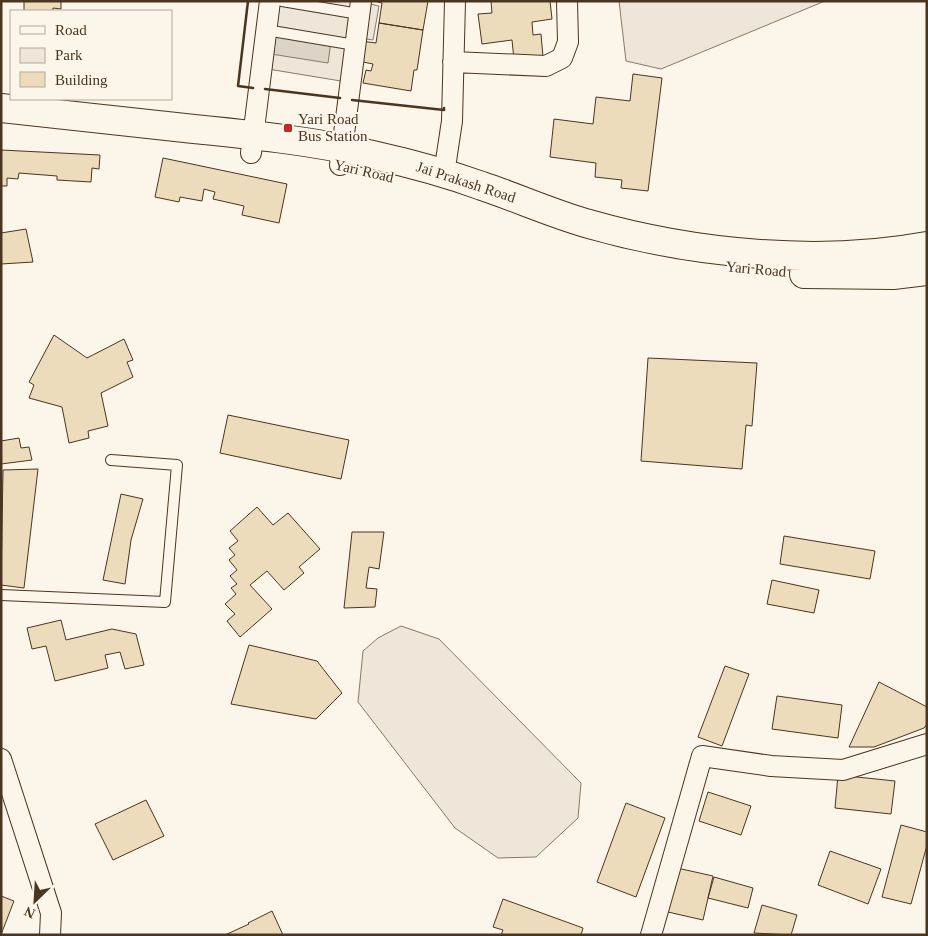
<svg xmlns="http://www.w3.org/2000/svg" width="928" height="936" viewBox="0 0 928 936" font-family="'Times New Roman',serif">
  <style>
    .green { fill: #ede6d9; stroke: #887966 }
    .water { fill: #dcd4c6; stroke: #887966 }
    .building { fill: #ecdcbc; stroke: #4a3520 }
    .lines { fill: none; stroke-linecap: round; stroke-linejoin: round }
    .lane-casing { stroke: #4a3520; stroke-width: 12 }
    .street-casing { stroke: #4a3520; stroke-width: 22 }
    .secondary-casing { stroke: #4a3520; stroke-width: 30 }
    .lane { stroke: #fbf6e9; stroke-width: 10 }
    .street { stroke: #fbf6e9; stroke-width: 20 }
    .secondary { stroke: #fbf6e9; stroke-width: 28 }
    .wall { stroke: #4a3520; stroke-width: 2.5 }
    .poi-dot { fill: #c62828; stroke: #fbf6e9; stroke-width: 2 }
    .labels { text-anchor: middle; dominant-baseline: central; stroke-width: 4; stroke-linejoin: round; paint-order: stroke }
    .poi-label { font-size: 15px; fill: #4a3520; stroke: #fbf6e9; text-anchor: start }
    .street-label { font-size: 15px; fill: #4a3520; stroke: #fbf6e9 }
  </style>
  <rect width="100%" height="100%" fill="#fbf6e9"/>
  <path class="green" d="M 279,1 L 366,1 L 366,3 L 379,6 L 373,40 L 360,38 L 353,83 L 268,69 Z
    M 619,1 L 825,1 L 661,69 L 626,61 Z
    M 401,626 L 439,639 L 581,783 L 578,818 L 536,857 L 498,858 L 455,828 L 358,702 L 363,651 L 378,638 Z"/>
  <path class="water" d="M 275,32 L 331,41 L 328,63 L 271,54 Z"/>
  <path class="building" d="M 24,1 L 61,1 L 61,9 L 53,8 L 53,11 L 24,11 Z
    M 374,1 L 428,1 L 423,30 L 379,23 L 382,3 Z
    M 491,1 L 550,1 L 552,19 L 532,22 L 533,35 L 541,34 L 543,57 L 514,60 L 512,40 L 482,44 L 478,14 L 492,13 Z
    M 379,23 L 423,30 L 417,70 L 414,70 L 411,91 L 363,83 L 366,70 L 371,71 L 373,64 L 358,61 L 361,41 L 376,43 Z
    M 633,74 L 662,78 L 648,191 L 621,188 L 622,180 L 595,177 L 596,163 L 550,157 L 554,119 L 593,124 L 596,97 L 630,101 Z
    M 1,150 L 100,155 L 99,169 L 92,168 L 91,182 L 57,180 L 57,176 L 19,173 L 18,179 L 7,178 L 7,186 L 1,186 Z
    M 163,158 L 287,184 L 279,223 L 242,215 L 244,206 L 213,199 L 215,192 L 204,189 L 202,201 L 180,197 L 179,202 L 155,197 Z
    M 26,229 L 33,262 L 1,264 L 1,233 Z
    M 54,335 L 87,358 L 124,339 L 133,360 L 127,362 L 133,377 L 101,393 L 108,426 L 88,431 L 89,438 L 69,443 L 62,407 L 29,398 L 34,385 L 29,382 Z
    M 648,358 L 757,363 L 752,426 L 746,425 L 742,469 L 641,461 Z
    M 228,415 L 349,440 L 341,479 L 220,453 Z
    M 19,438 L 21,448 L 29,447 L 32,460 L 1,464 L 1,441 Z
    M 38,469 L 24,588 L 1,585 L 3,470 Z
    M 121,494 L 143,499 L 131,540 L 125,584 L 103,580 Z
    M 257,507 L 273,525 L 288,513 L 320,549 L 299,567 L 304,573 L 284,590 L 267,571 L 250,585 L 272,609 L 240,637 L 227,621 L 235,614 L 225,604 L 236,594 L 231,588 L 237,584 L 230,576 L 237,570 L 229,560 L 235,555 L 229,548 L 238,541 L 230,531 Z
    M 352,532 L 384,532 L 379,569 L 369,567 L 366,588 L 377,589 L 375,607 L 344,608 Z
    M 784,536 L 875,551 L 870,579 L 780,564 Z
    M 772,580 L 819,590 L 814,613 L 767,604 Z
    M 61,620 L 66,640 L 112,629 L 136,634 L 144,665 L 125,669 L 120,652 L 105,655 L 108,668 L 55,681 L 46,646 L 32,649 L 27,628 Z
    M 249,645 L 317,661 L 342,693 L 316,719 L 231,704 Z
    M 725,666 L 749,674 L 722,746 L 698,737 Z
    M 879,682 L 927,707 L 927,724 L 924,728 L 874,747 L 849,747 Z
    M 777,696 L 842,705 L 838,738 L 772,729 Z
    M 838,775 L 895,781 L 891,814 L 835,808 Z
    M 708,792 L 751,806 L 741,835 L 699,821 Z
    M 146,800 L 164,836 L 113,860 L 95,824 Z
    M 626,803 L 665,818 L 636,897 L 597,882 Z
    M 901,825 L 927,832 L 927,845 L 911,904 L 882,897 Z
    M 830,851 L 881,869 L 868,904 L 818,885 Z
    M 677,868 L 713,876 L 703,920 L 668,912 Z
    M 714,877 L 753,888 L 748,908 L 708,898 Z
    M 1,896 L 14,901 L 2,932 L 1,932 Z
    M 503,899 L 583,928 L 581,935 L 501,935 L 503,930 L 493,927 Z
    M 762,905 L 797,915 L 791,935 L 754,933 Z
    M 272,911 L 283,935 L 225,935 L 249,924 L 248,923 Z"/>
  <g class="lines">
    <defs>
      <path id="lane" d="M 282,1 L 359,14
        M 266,30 L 355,45
        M 1,595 L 165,602 L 177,465 L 111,460"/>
      <path id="street" d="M 453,62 L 546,66 L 562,58 L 568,42 L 567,1
        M 251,153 L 270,1
        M 340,165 L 361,1
        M 444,174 L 452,121 L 455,1
        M 1,759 L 51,913 L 50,935
        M 651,935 L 702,756 L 771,766 L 843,770 L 927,744"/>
      <path id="secondary" d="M 1,108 C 66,115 130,122 194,129 C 254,135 314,141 373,155 C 409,163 446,173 482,186 C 518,198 553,214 589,224 C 694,254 819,266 927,246
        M 804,274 L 893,275 L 927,271"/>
    </defs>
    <use href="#lane" class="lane-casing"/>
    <use href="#street" class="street-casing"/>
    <use href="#secondary" class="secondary-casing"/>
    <use href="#lane" class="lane"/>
    <use href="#street" class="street"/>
    <use href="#secondary" class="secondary"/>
    <path class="wall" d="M 248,1 L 238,86 L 253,88
      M 265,89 L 340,98
      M 352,100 L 444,110 L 444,108"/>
  </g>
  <rect class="poi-dot" x="283" y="123" width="10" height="10" rx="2.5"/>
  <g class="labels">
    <g class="poi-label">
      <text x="298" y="119">Yari Road<tspan x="298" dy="17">Bus Station</tspan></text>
    </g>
    <g class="street-label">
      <text transform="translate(364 171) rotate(13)">Yari Road</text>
      <text transform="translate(466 182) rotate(18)">Jai Prakash Road</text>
      <text transform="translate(756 269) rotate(5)">Yari Road</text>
    </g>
  </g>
  <rect width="928" height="936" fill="none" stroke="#4a3520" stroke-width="5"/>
  <rect x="10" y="10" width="162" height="90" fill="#fbf6e9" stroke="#b4a999"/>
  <rect x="20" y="26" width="25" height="8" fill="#fbf6e9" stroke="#b4a999"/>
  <text x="55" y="35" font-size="15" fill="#4a3520">Road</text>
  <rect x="20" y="48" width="25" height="15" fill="#ede6d9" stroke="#b4a999"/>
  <text x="55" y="60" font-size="15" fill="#4a3520">Park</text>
  <rect x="20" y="72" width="25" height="15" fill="#ecdcbc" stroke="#b4a999"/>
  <text x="55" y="85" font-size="15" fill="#4a3520">Building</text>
  <g transform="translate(35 901) rotate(205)" stroke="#fbf6e9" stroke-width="4" paint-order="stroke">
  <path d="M0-4L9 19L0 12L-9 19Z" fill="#4a3520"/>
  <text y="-8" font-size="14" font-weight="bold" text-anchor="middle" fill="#4a3520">N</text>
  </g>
</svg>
